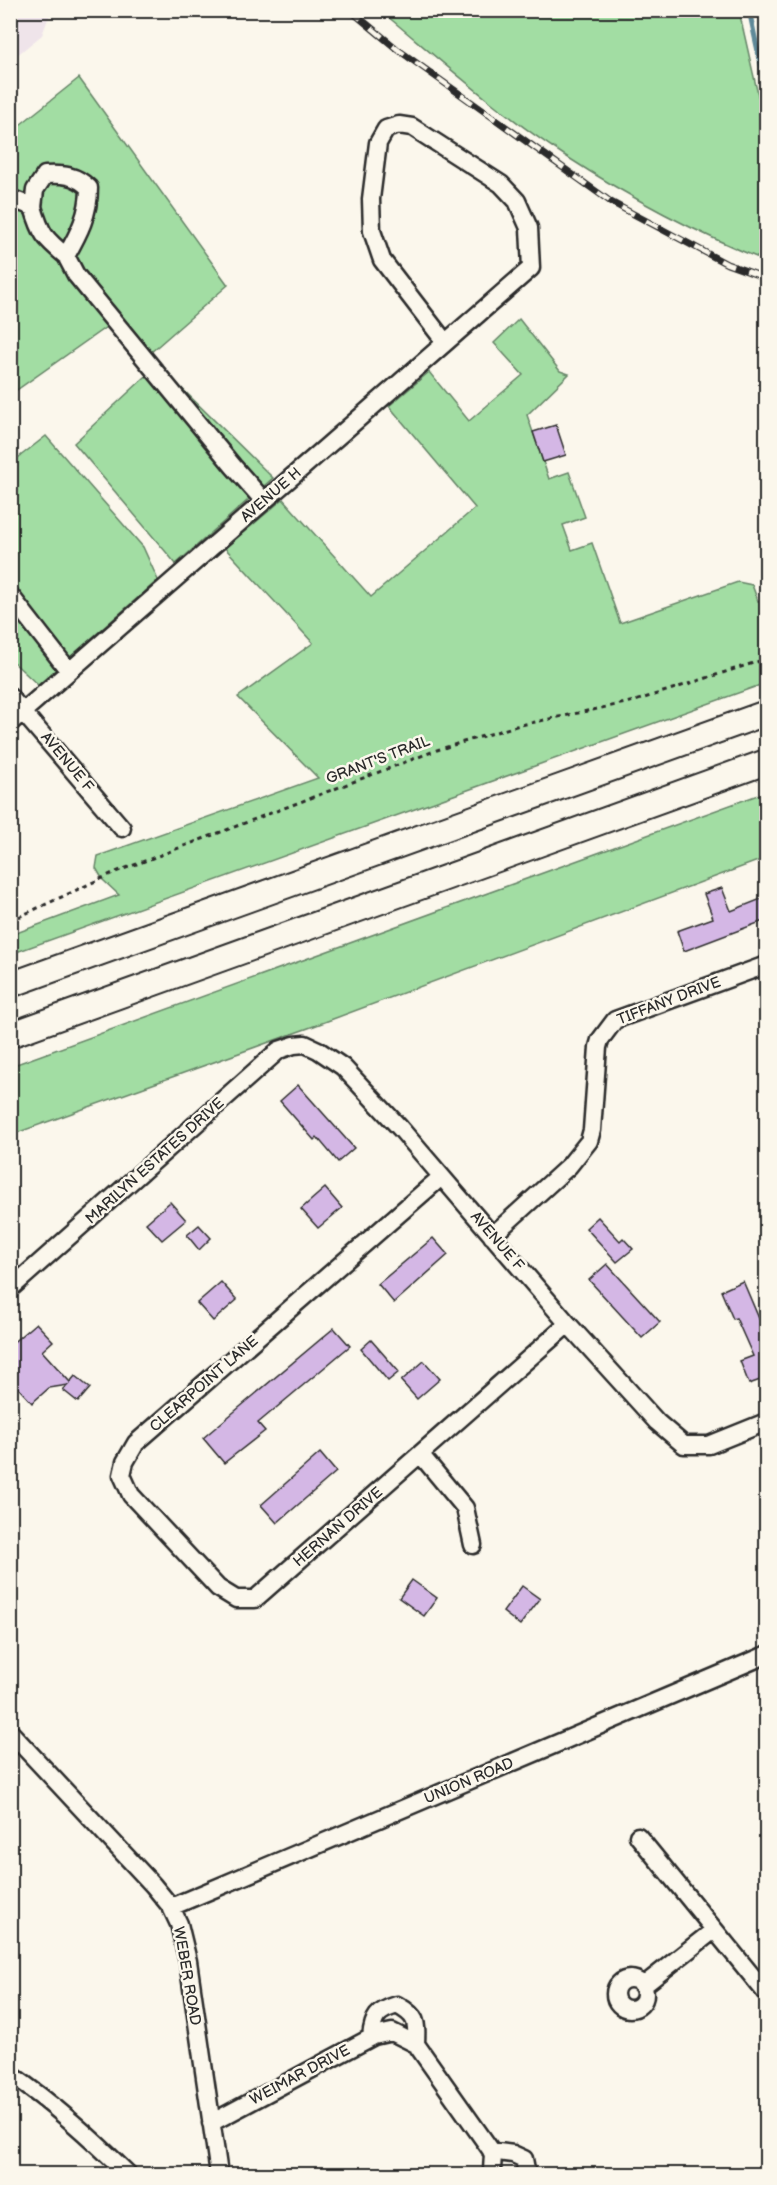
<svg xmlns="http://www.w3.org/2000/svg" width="777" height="2185" viewBox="0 0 777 2185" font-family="'Balsamiq Sans',sans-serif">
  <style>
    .built { fill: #efe4ea }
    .green { fill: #a2dda3; stroke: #668467; stroke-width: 1.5 }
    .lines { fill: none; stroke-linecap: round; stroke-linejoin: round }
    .stream { stroke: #5e8998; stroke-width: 5 }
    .building { fill: #d4b7e5; stroke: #2b2b2b; stroke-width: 1.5 }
    .minor-casing { stroke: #2b2b2b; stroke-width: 21 }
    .highway-casing { stroke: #2b2b2b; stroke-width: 28 }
    .path { stroke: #2b2b2b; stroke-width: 3; stroke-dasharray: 4.5 4.5; stroke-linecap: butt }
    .minor { stroke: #fbf7ec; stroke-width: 16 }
    .highway { stroke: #fbf7ec; stroke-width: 24 }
    .rail-casing { stroke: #2b2b2b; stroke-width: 7 }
    .rail { stroke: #fbf7ec; stroke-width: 4.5; stroke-dasharray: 14; stroke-linecap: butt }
    .labels { text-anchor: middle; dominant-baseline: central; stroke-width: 5; stroke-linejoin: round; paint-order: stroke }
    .street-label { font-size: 15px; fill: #2b2b2b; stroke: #fbf7ec }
  </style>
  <rect width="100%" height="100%" fill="#fbf7ec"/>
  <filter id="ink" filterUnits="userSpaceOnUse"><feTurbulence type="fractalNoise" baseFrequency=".0167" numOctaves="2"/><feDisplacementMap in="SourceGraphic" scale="12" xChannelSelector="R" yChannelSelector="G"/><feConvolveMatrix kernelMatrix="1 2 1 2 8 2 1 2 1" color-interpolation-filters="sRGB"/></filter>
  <g filter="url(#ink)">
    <path class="built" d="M 11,10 L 51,11 L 42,35 L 11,60 Z"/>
    <path class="green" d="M 381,11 L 739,11 L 766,130 L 766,261 C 696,233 627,196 564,155 C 499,113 440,60 381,11 Z
      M 79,78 L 228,285 L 150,353 L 119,318 L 11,394 L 11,132 Z
      M 519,319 L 560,371 L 569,374 L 527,415 L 549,479 L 569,472 L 585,517 L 563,525 L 572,550 L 592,543 L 620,623 L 738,582 L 752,585 L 758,601 L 766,599 L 766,683 L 11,954 L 11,935 L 119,895 L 103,880 L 96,868 L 98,856 L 318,778 L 238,697 L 313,643 L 225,548 L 283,499 L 371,597 L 475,508 L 389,406 L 429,372 L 469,421 L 523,375 L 494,343 Z
      M 158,365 L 273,478 L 176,564 L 74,443 Z
      M 46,436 L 143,547 L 158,580 L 38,685 L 11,660 L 10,464 Z
      M 766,792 L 766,858 L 314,1026 L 11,1135 L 11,1066 Z"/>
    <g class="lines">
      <path class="stream" d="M 749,10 L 766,88"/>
    </g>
    <path class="building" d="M 556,425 L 566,455 L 543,462 L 533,432 Z
      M 722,888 L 731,911 L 766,897 L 766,920 L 684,951 L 677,931 L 713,918 L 704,894 Z
      M 298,1085 L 354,1148 L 338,1162 L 317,1137 L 314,1140 L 280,1101 Z
      M 325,1188 L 342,1208 L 318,1228 L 301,1209 Z
      M 170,1202 L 186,1220 L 162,1240 L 146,1223 Z
      M 598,1217 L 620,1241 L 623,1238 L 633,1249 L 617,1262 L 586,1228 Z
      M 199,1225 L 211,1238 L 199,1250 L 187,1235 Z
      M 433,1238 L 448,1255 L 394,1303 L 378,1284 Z
      M 607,1264 L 660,1322 L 642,1338 L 589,1280 Z
      M 743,1281 L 766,1335 L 766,1388 L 763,1379 L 749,1384 L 740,1361 L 753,1356 L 736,1318 L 733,1319 L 721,1291 Z
      M 221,1282 L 237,1300 L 213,1321 L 197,1303 Z
      M 36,1323 L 53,1341 L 42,1351 L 70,1382 L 75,1376 L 90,1388 L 78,1402 L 63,1390 L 68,1385 L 49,1388 L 32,1403 L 10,1379 L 10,1345 Z
      M 334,1328 L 350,1346 L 258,1423 L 265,1431 L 224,1463 L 203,1438 Z
      M 371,1340 L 399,1372 L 388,1381 L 361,1349 Z
      M 424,1361 L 440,1379 L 417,1399 L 401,1381 Z
      M 320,1453 L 336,1472 L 277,1523 L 261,1505 Z
      M 412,1580 L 437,1598 L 424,1616 L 399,1598 Z
      M 522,1586 L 540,1599 L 520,1625 L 503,1612 Z"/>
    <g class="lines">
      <defs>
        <path id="minor" d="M 10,198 L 33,207 L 35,190 L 45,175 C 63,174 76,175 89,188 C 89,214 79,233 66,256 L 76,275 L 233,466 L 264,501
          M 33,207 C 41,234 44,238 66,256
          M 10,595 L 69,671
          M 10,697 L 122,828
          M 10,723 L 531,268 L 529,228 L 517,201 L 501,184 L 412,127 L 399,125 L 386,129 L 378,143 L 371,199 L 372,231 L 382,260 L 445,342
          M 440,1178 L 136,1443 L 125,1462 L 122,1475 L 131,1495 L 218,1588 L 236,1599 L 255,1599 L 568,1324
          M 492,1236 L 569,1166 L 589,1141 L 592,1130 L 598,1047 L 600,1040 L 615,1020 L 766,965
          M 10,1289 L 279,1050 L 294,1045 L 305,1044 L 318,1050 L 343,1067 L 400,1128 L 568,1324 L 657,1422 L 684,1445 L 709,1445 L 766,1422
          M 421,1455 L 465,1508 L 473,1545
          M 10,1732 L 153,1885 L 171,1907 L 179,1924 L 188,1961 L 219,2174
          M 638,1836 L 766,1993
          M 171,1907 L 766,1655
          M615 1994a15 15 0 1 1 30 0a15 15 0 1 1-30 0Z
          M 643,1986 L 714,1930
          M 371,2037 C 373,2017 377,2011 397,2005 C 417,2016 417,2021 416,2044
          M 10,2074 C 54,2104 91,2138 128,2174
          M 211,2123 L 374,2036 L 392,2032 L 416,2044 L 493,2153 L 492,2171 L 490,2174
          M 491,2151 L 513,2154 L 524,2159 L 527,2174"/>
        <path id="highway" d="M 10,985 L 766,713
          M 10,1035 L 766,762"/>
      </defs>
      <use href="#minor" class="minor-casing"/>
      <use href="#highway" class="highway-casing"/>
      <path class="path" d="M 10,921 L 113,873 L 437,750 L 516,726 L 635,701 L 766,659"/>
      <use href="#minor" class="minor"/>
      <use href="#highway" class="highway"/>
      <defs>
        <path id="rail" d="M 350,10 L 397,49 L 611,202 L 727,264 L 766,278"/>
      </defs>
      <use href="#rail" class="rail-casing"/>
      <use href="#rail" class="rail"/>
    </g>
  </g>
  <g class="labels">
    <g class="street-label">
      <text transform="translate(271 495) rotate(-41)">AVENUE H</text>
      <text transform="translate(378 760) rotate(-21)">GRANT'S TRAIL</text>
      <text transform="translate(67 762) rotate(50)">AVENUE F</text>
      <text transform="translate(669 1001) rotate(-21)">TIFFANY DRIVE</text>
      <text transform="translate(155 1161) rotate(-42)">MARILYN ESTATES DRIVE</text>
      <text transform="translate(497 1241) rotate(49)">AVENUE F</text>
      <text transform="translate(204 1384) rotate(-41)">CLEARPOINT LANE</text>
      <text transform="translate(338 1527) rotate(-41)">HERNAN DRIVE</text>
      <text transform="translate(469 1781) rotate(-23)">UNION ROAD</text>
      <text transform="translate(187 1976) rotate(80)">WEBER ROAD</text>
      <text transform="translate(300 2075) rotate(-28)">WEIMAR DRIVE</text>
    </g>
  </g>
  <rect width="777" height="2185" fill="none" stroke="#fbf7ec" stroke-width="36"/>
  <rect x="18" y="18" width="741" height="2149" fill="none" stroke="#2b2b2b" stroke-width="2" filter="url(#ink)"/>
</svg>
